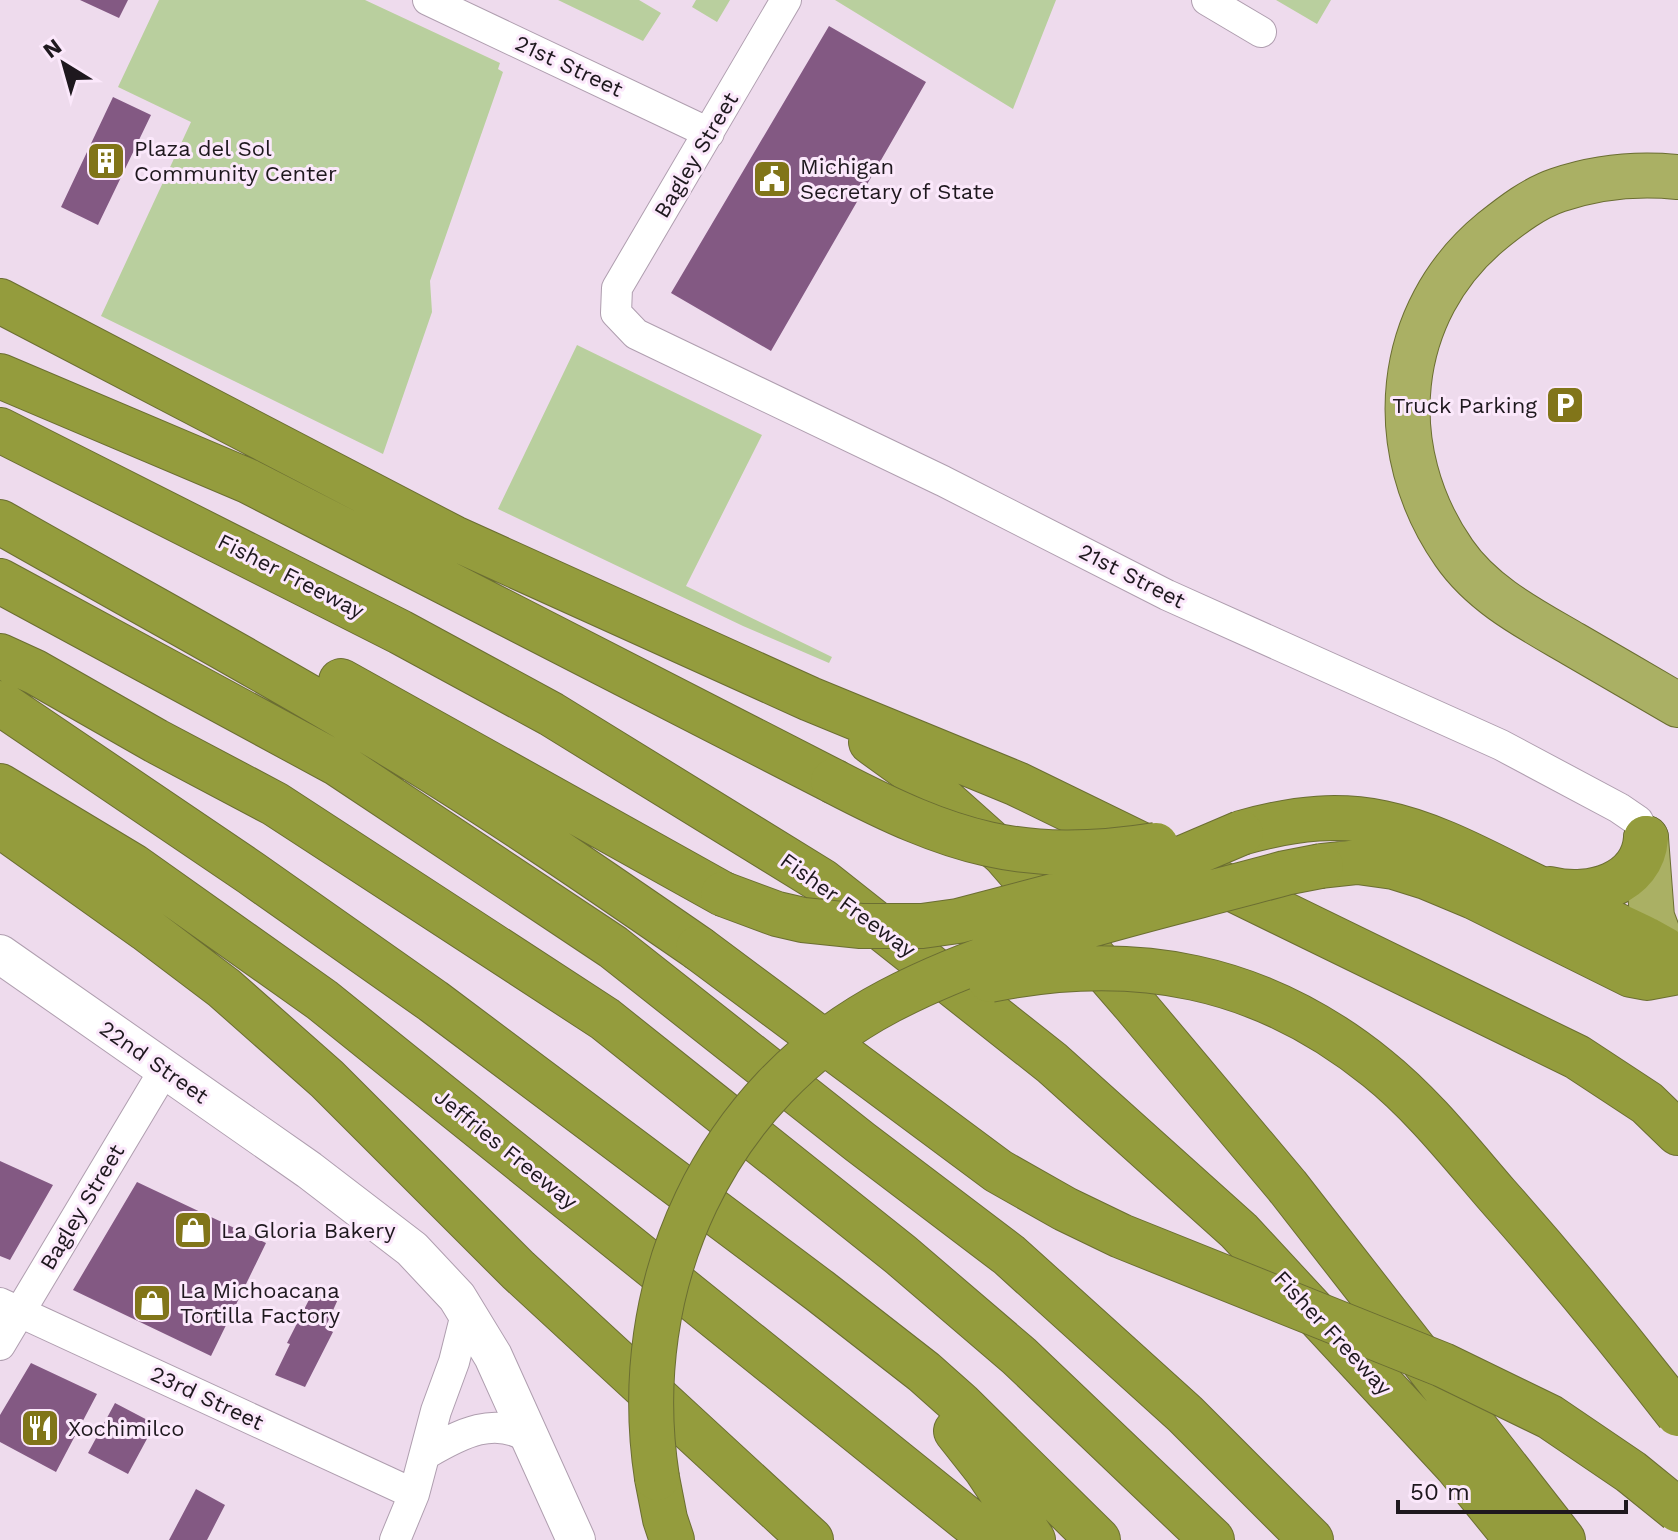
<svg xmlns="http://www.w3.org/2000/svg" width="1678" height="1540" viewBox="0 0 1678 1540" font-family="'Work Sans',sans-serif">
  <style>
    .green { fill: #b9cf9e }
    .building { fill: #835983 }
    .lines { fill: none; stroke-linecap: round; stroke-linejoin: round }
    .minor-casing { stroke: #af9eaf; stroke-width: 32 }
    .tertiary-casing { stroke: #af9eaf; stroke-width: 40 }
    .trunk-casing { stroke: #6b6e32; stroke-width: 46 }
    .motorway-casing { stroke: #6b6e32; stroke-width: 46 }
    .minor { stroke: #fff; stroke-width: 30 }
    .tertiary { stroke: #fff; stroke-width: 38 }
    .trunk { stroke: #aab064; stroke-width: 44 }
    .motorway { stroke: #949c3d; stroke-width: 44 }
    .motorway-bridge-casing { stroke: #6b6e32; stroke-width: 46; stroke-linecap: butt }
    .motorway-bridge { stroke: #949c3d; stroke-width: 44 }
    .labels { text-anchor: middle; dominant-baseline: central; stroke-width: 6; stroke-linejoin: round; paint-order: stroke }
    .street-label { font-size: 22px; fill: #1e181e; stroke: #fbe8fb }
    .poi-label { font-size: 22px; fill: #1e181e; stroke: #fbe8fb; text-anchor: start }
  </style>
  <rect width="100%" height="100%" fill="#eedbed"/>
  <path class="green" d="M 159,0 L 365,0 L 500,63 L 498,69 L 503,72 L 430,281 L 432,312 L 383,454 L 101,316 L 191,122 L 118,87 Z
    M 558,0 L 639,0 L 661,13 L 643,41 Z
    M 696,0 L 730,0 L 717,22 L 692,7 Z
    M 835,0 L 1056,0 L 1013,109 Z
    M 1276,0 L 1331,0 L 1317,24 Z
    M 577,345 L 762,435 L 686,586 L 832,657 L 829,663 L 743,626 L 498,509 Z"/>
  <path class="building" d="M 80,0 L 128,0 L 119,18 Z
    M 829,26 L 926,82 L 771,351 L 671,293 Z
    M 113,97 L 151,115 L 98,225 L 61,207 Z
    M 0,1161 L 53,1185 L 10,1260 L 0,1256 Z
    M 137,1182 L 266,1243 L 211,1356 L 73,1290 Z
    M 316,1286 L 339,1297 L 325,1328 L 333,1332 L 305,1387 L 275,1375 L 290,1344 L 287,1343 Z
    M 31,1363 L 97,1394 L 56,1472 L 0,1442 L 0,1415 Z
    M 115,1403 L 155,1424 L 128,1474 L 88,1453 Z
    M 196,1489 L 225,1505 L 207,1540 L 169,1540 Z"/>
  <g class="lines">
    <defs>
      <path id="minor" d="M 428,0 L 709,133
        M 786,0 L 617,288 L 616,313 L 636,334 L 943,481 L 1167,595 L 1501,745 L 1619,808 L 1638,821 L 1646,838
        M 1207,0 L 1261,32
        M 0,1303 L 414,1494
        M 0,1345 L 165,1069
        M 426,1454 C 460,1434 496,1414 532,1440
        M 395,1540 L 414,1494 L 436,1411 L 454,1362 L 467,1310"/>
      <path id="tertiary" d="M 0,954 L 309,1170 L 412,1249 L 457,1297 L 493,1356 L 576,1540"/>
      <path id="trunk" d="M 1678,177 C 1638,173 1596,177 1558,190 C 1534,198 1512,215 1492,231 C 1393,312 1382,450 1454,553 C 1483,595 1530,619 1573,644 C 1608,664 1643,685 1678,705
        M 1646,838 L 1652,917 L 1664,949"/>
      <path id="motorway" d="M 0,301 L 454,538 L 810,699 L 1017,784 L 1577,1057 L 1647,1103 L 1678,1133
        M 0,376 L 248,481 L 833,781
        M 0,430 L 400,632 L 551,714 L 822,881 L 1052,1063 L 1239,1231 L 1456,1465 L 1517,1540
        M 0,522 C 128,595 258,665 384,741 C 492,806 595,877 698,948
        M 0,581 L 338,764 L 613,947 L 860,1142 L 1009,1255 L 1185,1414 L 1311,1540
        M 0,656 L 35,672 L 156,741 L 275,804 L 605,1019 L 901,1255 L 1019,1356 L 1212,1540
        M 341,681 L 723,894
        M 0,703 L 251,873 L 433,1001 L 820,1291 L 924,1372 L 960,1404 L 1098,1540
        M 871,742 L 911,771 L 1004,854 L 1134,1004 L 1287,1186 L 1563,1540
        M 0,786 L 133,866 L 322,1000 L 993,1540
        M 0,825 L 146,929 L 224,988 L 327,1079 L 518,1270 L 811,1540
        M 1241,833 C 1356,800 1413,825 1514,876 C 1558,898 1602,918 1646,939 L 1664,949 L 1678,963
        M 1321,866 L 1358,862 L 1394,867 L 1426,877 L 1474,897 L 1631,975 L 1647,978 L 1678,972
        M 1550,889 C 1590,899 1643,884 1646,838
        M 956,1431 L 986,1469 L 1033,1540
        M 657,1478 L 665,1519 L 672,1540"/>
    </defs>
    <use href="#minor" class="minor-casing"/>
    <use href="#tertiary" class="tertiary-casing"/>
    <use href="#trunk" class="trunk-casing"/>
    <use href="#motorway" class="motorway-casing"/>
    <use href="#minor" class="minor"/>
    <use href="#tertiary" class="tertiary"/>
    <use href="#trunk" class="trunk"/>
    <use href="#motorway" class="motorway"/>
    <defs>
      <path id="motorway-bridge" d="M 833,781 C 952,843 1021,866 1156,845
        M 723,894 L 777,914 L 803,920 L 861,926 L 922,926 L 958,921 L 1159,868 L 1241,833
        M 698,948 L 998,1171 L 1065,1209 L 1121,1236 L 1443,1365 L 1550,1417 L 1631,1472 L 1678,1510
        M 990,980 C 1134,951 1261,974 1377,1068 C 1422,1104 1459,1151 1497,1195 C 1560,1266 1620,1339 1678,1414
        M 657,1478 C 627,1285 714,1093 889,1001 C 1009,938 1155,909 1285,873 L 1321,866"/>
    </defs>
    <use href="#motorway-bridge" class="motorway-bridge-casing"/>
    <use href="#motorway-bridge" class="motorway-bridge"/>
  </g>
  <defs>
    <symbol id="building-square" viewBox="-11 -11 22 22"><rect x="-9" y="-9" width="18" height="18" rx="4" fill="#817519" stroke="#fbe8fb"/><path d="M-4-6H4V6H1V3H-1V6H-4ZM-2.5-4.3h1.7v1.8h-1.7ZM.8-4.3h1.7v1.8H.8ZM-2.5-1h1.7V.8h-1.7ZM.8-1h1.7V.8H.8Z" fill="#fff"/></symbol>
    <symbol id="civic-square" viewBox="-11 -11 22 22"><rect x="-9" y="-9" width="18" height="18" rx="4" fill="#817519" stroke="#fbe8fb"/><path d="M-.6-6.5H3V-4.5H.6V-3L4-1V1h2V6H-6V1h2V-1L-.6-3ZM-1.2 2.5V6h2.4V2.5Z" fill="#fff"/></symbol>
    <symbol id="parking-square" viewBox="-11 -11 22 22"><rect x="-9" y="-9" width="18" height="18" rx="4" fill="#817519" stroke="#fbe8fb"/><path d="M-3.5-5.5H1a3.5 3.5 0 0 1 0 7H-1V5.5H-3.5ZM-1-3.4V-.6H.8a1.4 1.4 0 0 0 0-2.8Z" fill="#fff"/></symbol>
    <symbol id="shop-square" viewBox="-11 -11 22 22"><rect x="-9" y="-9" width="18" height="18" rx="4" fill="#817519" stroke="#fbe8fb"/><path d="M-5-2.5h2.3a2.7 3.5 0 0 1 5.4 0H5L5.5 6h-11ZM-1.5-2.5h3a1.5 2.3 0 0 0-3 0Z" fill="#fff"/></symbol>
    <symbol id="restaurant-square" viewBox="-11 -11 22 22"><rect x="-9" y="-9" width="18" height="18" rx="4" fill="#817519" stroke="#fbe8fb"/><path d="M-5-6h1v4h1v-4h1v4h1v-4h1v5L-1.5 .5V6h-2V.5L-5-1ZM5-6V6H3V1.5H1.5Q1.5-4 5-6Z" fill="#fff"/></symbol>
  </defs>
  <g fill-rule="evenodd">
    <use href="#building-square" x="84" y="139" width="44" height="44"/>
    <use href="#civic-square" x="750" y="157" width="44" height="44"/>
    <use href="#parking-square" x="1543" y="383" width="44" height="44"/>
    <use href="#shop-square" x="171" y="1208" width="44" height="44"/>
    <use href="#shop-square" x="130" y="1281" width="44" height="44"/>
    <use href="#restaurant-square" x="18" y="1406" width="44" height="44"/>
  </g>
  <g class="labels">
    <g class="street-label">
      <text transform="translate(569 66) rotate(25)">21st Street</text>
      <text transform="translate(696 155) rotate(-59)">Bagley Street</text>
      <text transform="translate(291 576) rotate(27)">Fisher Freeway</text>
      <text transform="translate(1132 576) rotate(27)">21st Street</text>
      <text transform="translate(848 905) rotate(36)">Fisher Freeway</text>
      <text transform="translate(154 1062) rotate(35)">22nd Street</text>
      <text transform="translate(506 1149) rotate(39)">Jeffries Freeway</text>
      <text transform="translate(82 1207) rotate(-59)">Bagley Street</text>
      <text transform="translate(1333 1333) rotate(47)">Fisher Freeway</text>
      <text transform="translate(207 1398) rotate(25)">23rd Street</text>
    </g>
    <g class="poi-label">
      <text x="134" y="148">Plaza del Sol<tspan x="134" dy="25">Community Center</tspan></text>
      <text x="800" y="166">Michigan<tspan x="800" dy="25">Secretary of State</tspan></text>
      <text x="1537" y="405" text-anchor="end">Truck Parking</text>
      <text x="221" y="1230">La Gloria Bakery</text>
      <text x="180" y="1290">La Michoacana<tspan x="180" dy="25">Tortilla Factory</tspan></text>
      <text x="68" y="1428">Xochimilco</text>
    </g>
  </g>
  <g transform="translate(64 64) rotate(323)" stroke="#fbe8fb" stroke-width="6" paint-order="stroke">
  <path d="M0-6L14 30L0 20L-14 30Z" fill="#1e181e"/>
  <text y="-12" font-size="22" font-weight="bold" text-anchor="middle" fill="#1e181e">N</text>
  </g>
  <path d="M1398 1500v12h228v-12" fill="none" stroke="#1e181e" stroke-width="4"/>
  <text x="1410" y="1500" font-size="24" fill="#1e181e" stroke="#fbe8fb" stroke-width="6" paint-order="stroke">50 m</text>
</svg>
